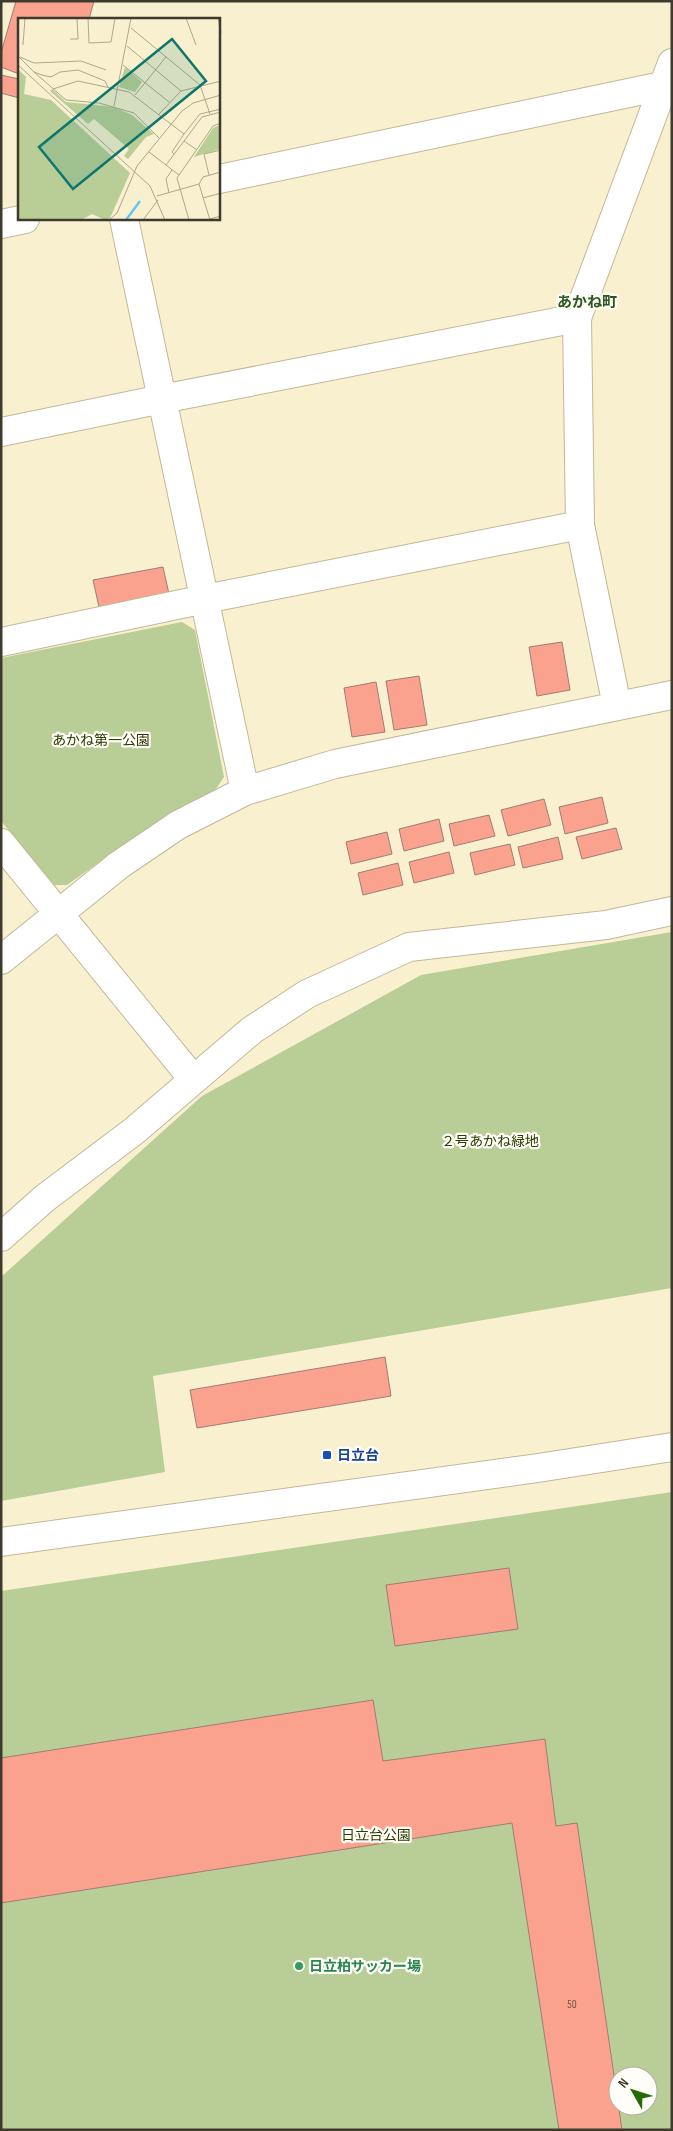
<svg xmlns="http://www.w3.org/2000/svg" width="673" height="2131" viewBox="0 0 673 2131" font-family="'Sofia Sans Condensed','Noto Sans JP',sans-serif">
  <style>
    .green { fill: #b8ce96; fill-rule: evenodd }
    .building { fill: #faa28e; stroke: #9f7d75 }
    .lines { fill: none; stroke-linecap: round; stroke-linejoin: round }
    .street-casing { stroke: #c1b899; stroke-width: 30 }
    .secondary-casing { stroke: #c1b899; stroke-width: 30 }
    .street { stroke: #fff; stroke-width: 28 }
    .secondary { stroke: #fff; stroke-width: 28 }
    .transit-dot { fill: #1a4fb4; stroke: #fffdf7; stroke-width: 2 }
    .leisure-dot { fill: #2e9e5b; stroke: #fffdf7; stroke-width: 2 }
    .labels { text-anchor: middle; dominant-baseline: central; stroke-width: 4.5; stroke-linejoin: round; paint-order: stroke }
    .number-label { font-size: 11px; fill: #6d5445 }
    .park-label { font-size: 14px; fill: #2b3d00; stroke: #fffdf7 }
    .transit-label { font-size: 14px; font-weight: bold; fill: #164399; stroke: #fffdf7; text-anchor: start }
    .leisure-label { font-size: 14px; font-weight: bold; fill: #27864d; stroke: #fffdf7; text-anchor: start }
    .neighbourhood-label { font-size: 15px; font-weight: bold; fill: #2c581e; stroke: #fffdf7 }
    .inset-river { fill: none; stroke: #69c5f3; stroke-width: 2.5 }
    .inset-road { fill: none; stroke: #aea78e; stroke-width: 1 }
    .view { fill: #0f766e; fill-opacity: 0.15; stroke: #0f766e; stroke-width: 2.5 }
    .inset-edge { fill: none; stroke: #3e3a2d; stroke-width: 2.5 }
  </style>
  <rect width="100%" height="100%" fill="#f9f0cf"/>
  <path class="green" d="M 182,622 L 195,630 L 224,777 L 216,789 L 143,831 L 67,885 L 53,885 L 1,821 L 1,658 Z
    M 672,932 L 672,1288 L 153,1376 L 165,1472 L 1,1501 L 1,1277 L 202,1096 L 421,975 Z
    M 672,1492 L 672,2130 L 1,2130 L 1,1591 ZM 618,2076 L 648,2076 L 648,2106 L 618,2106 Z"/>
  <path class="building" d="M 16,1 L 94,1 L 89,19 L 19,19 L 19,74 L 1,67 L 1,53 Z
    M 1,75 L 19,79 L 19,98 L 1,93 Z
    M 163,567 L 169,594 L 99,607 L 93,580 Z
    M 562,642 L 570,690 L 537,696 L 529,647 Z
    M 419,676 L 427,725 L 394,730 L 386,681 Z
    M 376,682 L 385,732 L 352,737 L 344,688 Z
    M 602,797 L 608,823 L 565,834 L 559,807 Z
    M 544,799 L 551,825 L 508,836 L 501,810 Z
    M 489,815 L 495,836 L 454,846 L 449,824 Z
    M 439,819 L 444,841 L 404,851 L 399,829 Z
    M 616,828 L 622,849 L 582,859 L 576,837 Z
    M 387,832 L 392,854 L 351,864 L 346,842 Z
    M 558,837 L 563,859 L 523,868 L 518,847 Z
    M 510,844 L 515,865 L 475,875 L 470,853 Z
    M 449,852 L 454,873 L 414,883 L 409,862 Z
    M 398,863 L 403,885 L 363,895 L 358,873 Z
    M 385,1357 L 391,1396 L 197,1428 L 190,1390 Z
    M 509,1568 L 518,1629 L 395,1646 L 386,1585 Z
    M 373,1700 L 383,1761 L 545,1739 L 556,1826 L 577,1823 L 622,2130 L 559,2130 L 512,1823 L 1,1903 L 1,1758 Z"/>
  <g class="lines">
    <defs>
      <path id="street" d="M 219,179 L 662,86 L 672,90
        M 124,219 L 245,791
        M 1,224 L 25,219
        M 1,432 L 162,399 L 577,318
        M 1,642 L 205,599 L 580,525
        M 617,706 L 580,525 L 577,318 L 672,63
        M 1,843 L 193,1079
        M 1,960 L 119,865 L 178,825 L 245,791 L 335,764 L 672,695
        M 1,1237 L 45,1198 L 134,1131 L 252,1030 L 307,994 L 409,947 L 606,925 L 672,911"/>
      <path id="secondary" d="M 1,1542 L 538,1468 L 672,1447"/>
    </defs>
    <use href="#street" class="street-casing"/>
    <use href="#secondary" class="secondary-casing"/>
    <use href="#street" class="street"/>
    <use href="#secondary" class="secondary"/>
  </g>
  <rect class="transit-dot" x="322" y="1450" width="10" height="10" rx="2.5"/>
  <circle class="leisure-dot" cx="299" cy="1966" r="5"/>
  <g class="labels">
    <g class="number-label">
      <text x="572" y="2004">50</text>
    </g>
    <g class="park-label">
      <text x="101" y="740">あかね第一公園</text>
      <text x="490" y="1141">２号あかね緑地</text>
      <text x="376" y="1835">日立台公園</text>
    </g>
    <g class="transit-label">
      <text x="337" y="1455">日立台</text>
    </g>
    <g class="leisure-label">
      <text x="309" y="1966">日立柏サッカー場</text>
    </g>
    <g class="neighbourhood-label">
      <text x="587" y="302">あかね町</text>
    </g>
  </g>
  <g transform="translate(18 18)">
    <rect width="202" height="202" fill="#f9f0cf"/>
    <path d="M 107,49 L 124,64 L 117,74 L 101,69 ZM 0,51 L 8,59 L 6,76 L 33,82 L 112,155 L 92,200 L 87,202 L 74,196 L 63,202 L 0,202 ZM 34,71 L 48,84 L 96,89 L 114,97 L 136,116 L 128,119 L 110,141 L 106,138 L 111,131 L 76,101 L 70,106 L 32,73 ZM 202,107 L 202,131 L 176,139 L 195,110 Z" fill="#b8ce96"/>
    <path class="inset-river" d="M 108,202 L 122,183"/>
    <path class="inset-road" d="M 70,0 L 71,25 L 93,24 L 97,0M 168,0 L 178,27M 200,0 L 203,15M 113,10 L 182,67 L 192,96M 52,21 L 60,21 L 59,0M 5,27 L 7,0M 109,28 L 163,73M 0,38 L 16,54 L 24,57 L 33,59 L 42,54 L 60,52 L 87,63 L 90,69M 2,39 L 16,45 L 63,43 L 88,52M 0,47 L 132,168 L 147,202M 105,47 L 151,84M 16,54 L 48,82 L 81,85 L 116,95 L 141,120M 35,71 L 60,63 L 111,74 L 166,116M 117,77 L 148,39M 96,88 L 113,0M 141,96 L 163,73 L 203,63M 166,123 L 179,132M 131,134 L 161,157M 156,136 L 154,134 L 166,116 L 182,96 L 203,91M 148,147 L 184,99 L 203,94M 191,157 L 186,136 L 203,132M 151,175 L 148,161 L 154,152M 139,178 L 181,166M 185,180 L 203,175M 91,202 L 99,195 L 119,148 L 164,93 L 175,85 L 203,77M 125,202 L 140,182M 171,202 L 159,160 L 195,108 L 203,105M 188,202 L 203,198M 192,202 L 181,166 L 185,159 L 203,154"/>
    <path class="view" d="M 154,21 L 188,63 L 55,171 L 21,129 Z"/>
    <rect width="202" height="202" class="inset-edge"/>
  </g>
  <rect width="673" height="2131" fill="none" stroke="#3e3a2d" stroke-width="5"/>
  <g transform="translate(633 2091) rotate(309)"><circle r="24" fill="#fffdf7" stroke="#b2afa6"/>
  <path d="M0-4L9 19L0 12L-9 19Z" fill="#256b03"/>
  <text y="-8" font-size="14" font-weight="bold" text-anchor="middle" fill="#3e3a2d">N</text>
  </g>
</svg>
